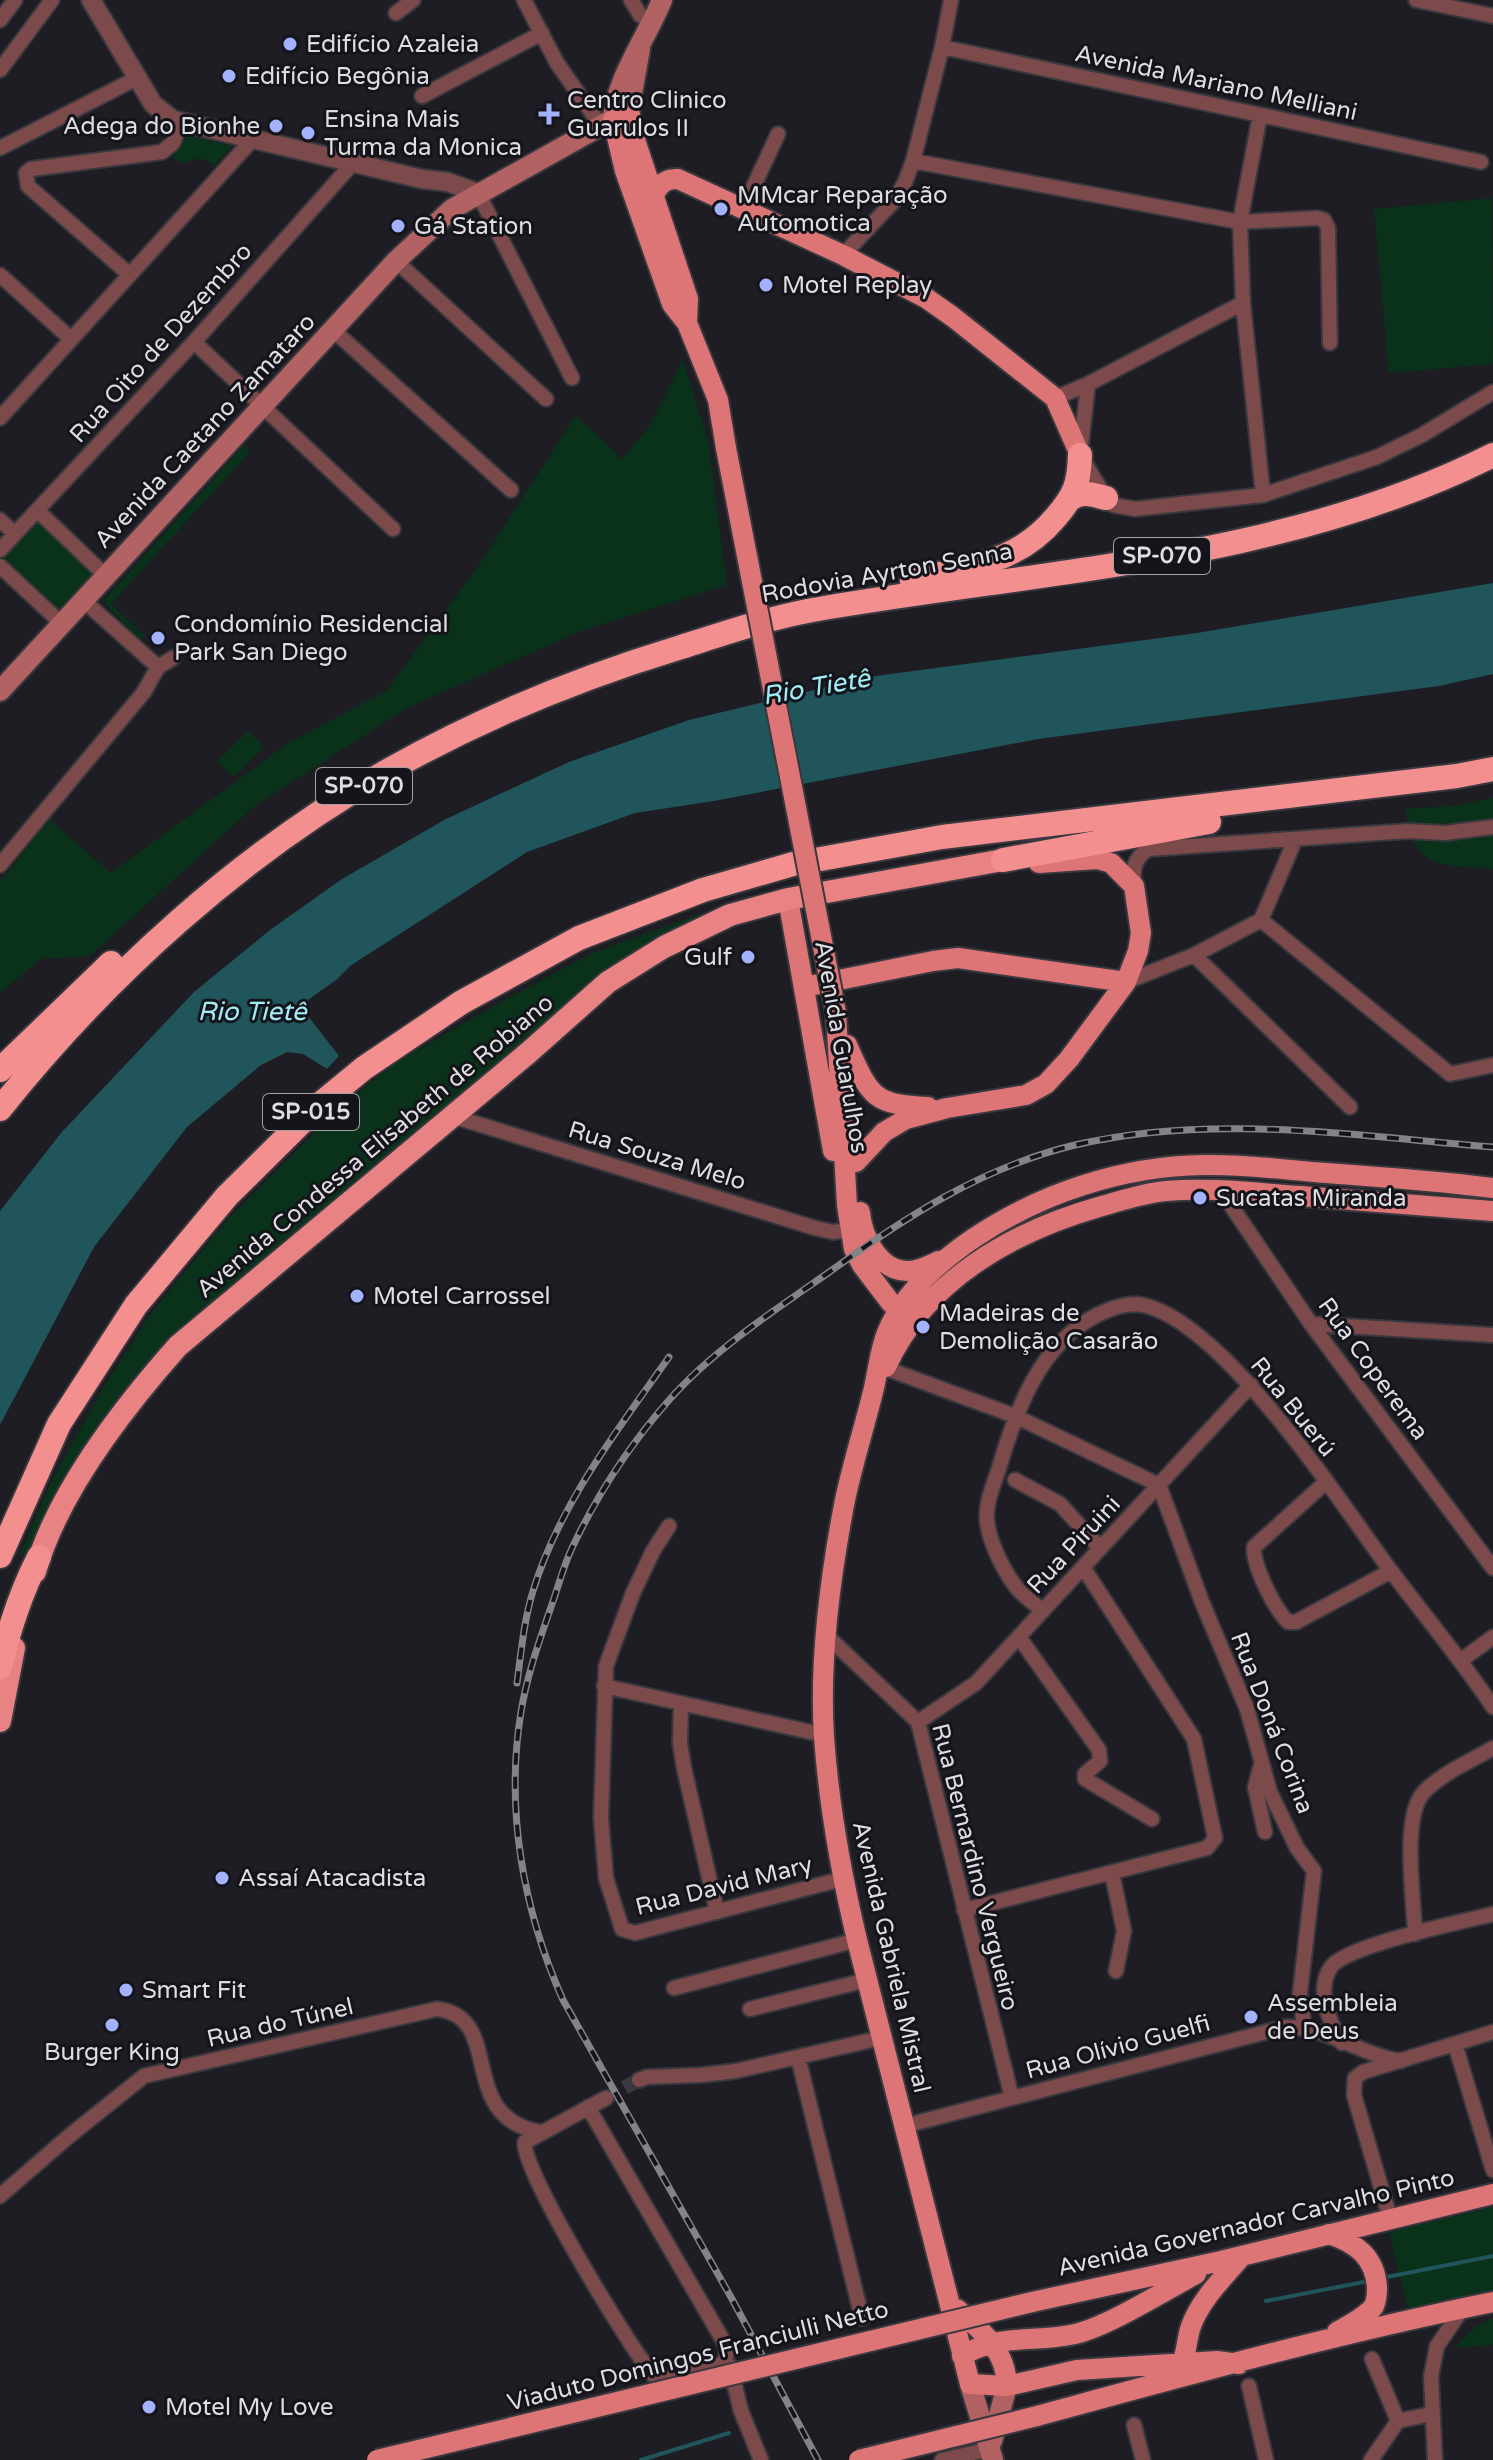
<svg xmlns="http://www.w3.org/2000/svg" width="1493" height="2460" viewBox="0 0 1493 2460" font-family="'Varela Round',sans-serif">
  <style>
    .green { fill: #0a311a }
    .water { fill: #20555c }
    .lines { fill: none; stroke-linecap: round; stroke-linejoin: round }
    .stream { stroke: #20555c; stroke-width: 4 }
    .minor-tunnel { stroke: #3a3a40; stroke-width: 14; stroke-dasharray: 14 7; stroke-linecap: butt }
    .minor-casing { stroke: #38383e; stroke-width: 18 }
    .tertiary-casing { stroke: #38383e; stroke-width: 22 }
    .secondary-casing { stroke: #38383e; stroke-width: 24 }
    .primary-casing { stroke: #38383e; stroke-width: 24 }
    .trunk-casing { stroke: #38383e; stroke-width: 26 }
    .motorway-casing { stroke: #38383e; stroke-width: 28 }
    .minor { stroke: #7d4a4b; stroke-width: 14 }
    .tertiary { stroke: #7d4a4b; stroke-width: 18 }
    .secondary { stroke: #b36263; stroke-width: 20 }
    .primary { stroke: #dd7476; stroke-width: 20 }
    .trunk { stroke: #e88283; stroke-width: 22 }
    .motorway { stroke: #f48f90; stroke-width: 24 }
    .rail-casing { stroke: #838388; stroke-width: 7 }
    .rail { stroke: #14141a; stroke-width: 4; stroke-dasharray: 12; stroke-linecap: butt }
    .primary-bridge-casing { stroke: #38383e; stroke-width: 24; stroke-linecap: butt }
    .primary-bridge { stroke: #dd7476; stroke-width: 20 }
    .poi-dot { fill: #a3b2fd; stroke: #14141a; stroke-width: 3 }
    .labels { text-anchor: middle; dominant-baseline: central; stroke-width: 6; stroke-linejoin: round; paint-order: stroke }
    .shield { fill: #14141a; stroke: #a1a1a6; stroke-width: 2 }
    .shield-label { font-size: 22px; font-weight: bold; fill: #dedee2 }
    .poi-label { font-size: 24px; fill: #dedee2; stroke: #14141a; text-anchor: start }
    .street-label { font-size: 24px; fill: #dedee2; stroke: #14141a }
    .water-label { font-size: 26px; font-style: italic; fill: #a2ecf7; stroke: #14141a }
  </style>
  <rect width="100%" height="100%" fill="#1d1d23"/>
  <path class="green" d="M 184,135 L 233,146 L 214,165 L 200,158 L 184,163 L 172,158 Z
    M 1492,198 L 1493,364 L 1389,373 L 1374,209 Z
    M 683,360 L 708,440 L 727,585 L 581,631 L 407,708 L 255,806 L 90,956 L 41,959 L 0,993 L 0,882 L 49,819 L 111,873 L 288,743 L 386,691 L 479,565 L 576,415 L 622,459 L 649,427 Z
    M 244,445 L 250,452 L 111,604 L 145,636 L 142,640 L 106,605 L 105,599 Z
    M 37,520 L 96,572 L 59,614 L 0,562 Z
    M 248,731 L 264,747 L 234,777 L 217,761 Z
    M 1493,798 L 1493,869 C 1443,865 1411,870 1406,809 L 1450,806 Z
    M 708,911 L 624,959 L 170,1340 L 30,1555 L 20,1554 L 51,1482 L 100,1393 L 148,1317 L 228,1219 L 332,1115 L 391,1065 L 506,999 L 592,953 Z
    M 1493,2207 L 1493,2292 L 1408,2309 L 1389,2232 Z
    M 1493,2318 L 1493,2345 L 1454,2348 L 1475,2327 Z"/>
  <path class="water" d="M 1493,583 L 1493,674 L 1439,686 L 1038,739 L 714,801 L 635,813 L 527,852 L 350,966 L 336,980 L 308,1000 L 308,1016 L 339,1056 L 327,1069 L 303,1054 L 287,1052 L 261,1065 L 187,1127 L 94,1247 L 0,1425 L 0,1211 L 61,1133 L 194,992 L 270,930 L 342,879 L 446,819 L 569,762 L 689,720 L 868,677 L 1197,633 Z"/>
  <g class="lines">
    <path class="stream" d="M 1382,2278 L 1493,2256
      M 1266,2301 L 1369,2281
      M 641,2460 L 729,2433"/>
    <path class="minor-tunnel" d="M 606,2098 L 639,2080"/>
    <defs>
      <path id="minor" d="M 524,0 L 557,63 L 601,126
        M 631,0 L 640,15 L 653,23
        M 1416,0 L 1493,16
        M 396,13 L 413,0
        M 0,20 L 15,0
        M 942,47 L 1481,162
        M 0,70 L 52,0
        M 422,96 L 542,33
        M 1260,115 L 1240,222 L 1243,303 L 1263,495
        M 0,148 L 139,77
        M 913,161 L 1240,222 L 1317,218 L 1324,220 L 1328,228 L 1330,343
        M 478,193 L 572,378
        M 743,209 L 778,134
        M 843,255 L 895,200 L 905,182 L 913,161 L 942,47 L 951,0
        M 396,261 L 546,399
        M 0,275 L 71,339
        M 130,275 L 28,186 L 26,173 L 31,169 L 162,152 L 173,143 L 181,123
        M 333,330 L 511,490
        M 194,342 L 393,529
        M 1088,384 L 1080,455 L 1106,498 L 1113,505 L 1135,509 L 1263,495 L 1377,457 L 1422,435 L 1493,392
        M 1055,398 L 1088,384 L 1243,303
        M 0,418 L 252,140
        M 38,511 L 106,576
        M 0,520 L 15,534
        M 0,550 L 194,342 L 353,163
        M 0,566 L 61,623
        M 83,600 L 158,667
        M 0,865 L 144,692 L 158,667 L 173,658
        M 1134,886 C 1133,868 1133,860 1148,849 L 1408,831 L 1445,833 L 1493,827
        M 1261,920 L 1450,1074 L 1493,1065
        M 1194,955 L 1350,1107
        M 1126,982 L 1194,955 L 1261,920 L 1295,840
        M 452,1116 L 815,1228 L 833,1232 L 851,1230
        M 1225,1191 L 1230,1204 L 1311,1324 L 1493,1568
        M 1311,1324 L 1493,1335
        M 877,1365 L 1015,1416 L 1159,1485
        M 1015,1480 L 1060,1504 L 1100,1548
        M 1326,1482 L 1254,1547 C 1253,1566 1274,1608 1288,1622 L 1296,1622 L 1391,1571
        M 1159,1485 L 1202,1602 L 1247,1709 L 1270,1792 L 1297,1848 L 1314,1871 L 1300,1993 L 1304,2027
        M 669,1526 L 653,1551 L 633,1593 L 606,1666 L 601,1818 L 606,1878 L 622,1929 L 635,1933 L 842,1879
        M 1043,1611 C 1034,1603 1023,1596 1016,1587 C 1003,1570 989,1541 987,1521 C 985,1503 994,1484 999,1468 C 1016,1410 1040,1344 1097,1315 C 1112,1308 1127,1302 1143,1305 C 1224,1323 1338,1499 1388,1567 C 1423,1614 1461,1659 1493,1707
        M 826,1635 L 918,1722 L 1012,2098
        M 1019,1637 L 1099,1750 L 1100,1761 L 1085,1774 L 1085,1779 L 1152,1819
        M 1460,1661 L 1493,1637
        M 604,1686 L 824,1735
        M 681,1703 L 680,1743 L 684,1768 L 717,1912
        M 918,1722 L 976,1683 L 1251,1385
        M 1261,1765 L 1255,1787 L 1265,1832
        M 1112,1873 L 1124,1931 L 1116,1971
        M 964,1910 L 1207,1848 L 1215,1838 L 1194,1739 L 1083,1567
        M 1415,1934 C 1414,1900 1401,1816 1424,1792 C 1442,1773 1471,1761 1493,1748
        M 674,1988 L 857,1940
        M 750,2009 L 867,1980
        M 1342,2043 C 1330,2023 1315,1990 1331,1967 C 1347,1945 1462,1922 1493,1914
        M 1455,2044 L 1493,2170
        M 798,2057 L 862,2318
        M 639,2080 L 647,2077 L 701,2075 L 736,2071 L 881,2038
        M 588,2107 L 728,2349 L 724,2363 L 676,2378 L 654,2376 C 632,2352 518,2164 525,2142 L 606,2098
        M 904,2126 L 1285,2027 C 1325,2026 1361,2055 1401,2061
        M 0,2196 L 68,2137 L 144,2076 L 437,2009 C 506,2017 455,2117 540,2132
        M 1390,2218 L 1354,2095 L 1355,2078 L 1363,2072 L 1493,2032
        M 1372,2359 L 1398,2421
        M 730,2366 L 741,2411 L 761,2460
        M 1249,2386 L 1266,2460
        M 1398,2421 L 1431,2414
        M 1134,2425 L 1143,2460
        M 942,2460 L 990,2449
        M 1371,2460 L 1398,2421
        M 1435,2460 L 1431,2376 L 1437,2346 L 1463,2308"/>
      <path id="tertiary" d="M 91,0 L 153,104 L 173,120 L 422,179 L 448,182 L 478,193"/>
      <path id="secondary" d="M 613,120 C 615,81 647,37 662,0
        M 0,691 L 396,261 L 452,209 L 629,110 L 640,49
        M 970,2384 L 993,2460
        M 992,2441 L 1007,2386"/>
      <path id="primary" d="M 629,110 L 636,143 L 688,299 L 687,323
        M 613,120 L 625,171 L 672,304 L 687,323 L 718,400 L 726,448
        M 654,195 C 659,185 665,178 678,179 L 843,255 L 926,298 L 953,317 L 1055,398 L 1080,455
        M 788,899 L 833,1151
        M 804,987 L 933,961 L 958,958 L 1126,982
        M 836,1013 L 847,1205 L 854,1249 L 862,1265 L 891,1303 L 910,1317
        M 847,1045 C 870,1095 871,1105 928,1107
        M 856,1162 L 884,1132 L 906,1119 L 947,1108 L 1026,1095 L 1046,1084 L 1069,1059 L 1126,982 L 1138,951 L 1141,933 L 1134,886 L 1111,863 L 1097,859 L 1039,863
        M 860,1212 C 862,1236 879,1272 909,1271 C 919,1271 930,1265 939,1261
        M 886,1367 C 925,1280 1013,1231 1102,1206 C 1123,1200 1144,1193 1166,1191 C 1211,1187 1256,1193 1300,1196 C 1364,1201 1429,1206 1493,1211
        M 1329,2234 C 1356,2243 1375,2257 1377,2287 C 1377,2294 1377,2299 1374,2306 C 1366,2317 1349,2325 1337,2332
        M 1032,2302 L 1221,2261 L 1493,2194
        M 957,2309 C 983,2332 1006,2350 1007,2386
        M 962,2356 C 998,2333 1036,2343 1075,2334 C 1109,2326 1164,2291 1196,2274
        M 1239,2364 L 1217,2361 L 1077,2370 L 1007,2386 L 970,2384 L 857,1940 C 841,1873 829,1806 824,1737 C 819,1659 830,1577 845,1500 C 853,1462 865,1425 874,1388 C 879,1365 881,1341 893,1320 C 911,1287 943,1259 974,1238 C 1041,1193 1123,1166 1204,1165 C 1245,1164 1286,1170 1326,1173 C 1382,1177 1438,1181 1493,1188
        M 1178,2372 C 1186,2359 1186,2344 1190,2329 C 1199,2301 1223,2278 1242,2256
        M 1037,2416 C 1188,2375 1339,2333 1493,2302"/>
      <path id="trunk" d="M 35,1572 C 58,1491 123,1408 178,1346 L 528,1053 L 608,982 L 664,947 L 730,915 L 788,899 L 1003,860
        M 0,1721 L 14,1648"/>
      <path id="motorway" d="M 1072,498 C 1083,491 1093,495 1106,498
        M 912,581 C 969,565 1016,565 1056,517 C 1075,495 1079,484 1080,455
        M 1003,860 L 1209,822
        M 0,1070 L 111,963
        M 0,1109 C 106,976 243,852 391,769 C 482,718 579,678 678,648 C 725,633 774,616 824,608 C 1048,570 1286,559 1493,455
        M 0,1556 L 59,1424 L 136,1305 L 227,1196 L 319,1105 L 364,1068 L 462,1002 L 579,938 L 703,890 L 793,864 L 942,837 L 1457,776 L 1493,769
        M 0,1667 C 9,1629 21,1592 39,1557"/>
    </defs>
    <use href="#minor" class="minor-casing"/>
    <use href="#tertiary" class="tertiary-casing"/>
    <use href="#secondary" class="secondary-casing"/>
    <use href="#primary" class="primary-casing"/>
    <use href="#trunk" class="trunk-casing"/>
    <use href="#motorway" class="motorway-casing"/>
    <use href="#minor" class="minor"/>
    <use href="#tertiary" class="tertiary"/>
    <use href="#secondary" class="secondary"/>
    <use href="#primary" class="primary"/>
    <use href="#trunk" class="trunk"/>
    <use href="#motorway" class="motorway"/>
    <defs>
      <path id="rail" d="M 517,1683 C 521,1653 524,1620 533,1591 C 560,1503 617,1431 669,1357
        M 818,2460 L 732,2299 L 563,2000 C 523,1910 505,1809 521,1712 C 527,1675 539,1642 551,1607 C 558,1588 563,1567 572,1548 C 597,1495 631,1443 670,1399 C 711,1352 776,1309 828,1273 C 904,1218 982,1167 1075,1145 C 1212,1113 1354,1136 1493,1147"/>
    </defs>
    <use href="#rail" class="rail-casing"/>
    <use href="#rail" class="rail"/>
    <defs>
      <path id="primary-bridge" d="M 726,448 L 836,1013
        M 377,2460 L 1032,2302
        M 859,2460 L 1037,2416"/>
    </defs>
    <use href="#primary-bridge" class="primary-bridge-casing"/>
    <use href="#primary-bridge" class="primary-bridge"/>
  </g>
  <g class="poi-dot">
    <circle cx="290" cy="44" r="8"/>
    <circle cx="229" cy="76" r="8"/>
    <path d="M545 102h8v8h8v8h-8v8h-8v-8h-8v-8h8z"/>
    <circle cx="276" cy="126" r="8"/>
    <circle cx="308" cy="133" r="8"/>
    <circle cx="721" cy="209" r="8"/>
    <circle cx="398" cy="226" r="8"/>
    <circle cx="766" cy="285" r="8"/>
    <circle cx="158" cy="638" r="8"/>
    <circle cx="748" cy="957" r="8"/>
    <circle cx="1200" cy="1198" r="8"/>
    <circle cx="357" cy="1296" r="8"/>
    <circle cx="923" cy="1327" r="8"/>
    <circle cx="222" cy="1878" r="8"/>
    <circle cx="126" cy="1990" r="8"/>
    <circle cx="1251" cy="2017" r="8"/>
    <circle cx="112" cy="2025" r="8"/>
    <circle cx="149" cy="2407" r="8"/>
  </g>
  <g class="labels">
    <g class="shield">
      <rect x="1114" y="538" width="96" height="36" rx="6"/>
      <rect x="316" y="768" width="96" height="36" rx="6"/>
      <rect x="263" y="1094" width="96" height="36" rx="6"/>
    </g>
    <g class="shield-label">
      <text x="1162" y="556">SP-070</text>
      <text x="364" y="786">SP-070</text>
      <text x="311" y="1112">SP-015</text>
    </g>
    <g class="poi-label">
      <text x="306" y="44">Edifício Azaleia</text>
      <text x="245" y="76">Edifício Begônia</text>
      <text x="567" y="100">Centro Clinico<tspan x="567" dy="28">Guarulos II</tspan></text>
      <text x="324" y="119">Ensina Mais<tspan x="324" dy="28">Turma da Monica</tspan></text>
      <text x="260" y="126" text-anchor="end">Adega do Bionhe</text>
      <text x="737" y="195">MMcar Reparação<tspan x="737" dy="28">Automotica</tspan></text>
      <text x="414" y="226">Gá Station</text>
      <text x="782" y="285">Motel Replay</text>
      <text x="174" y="624">Condomínio Residencial<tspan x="174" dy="28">Park San Diego</tspan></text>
      <text x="732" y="957" text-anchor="end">Gulf</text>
      <text x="1216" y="1198">Sucatas Miranda</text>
      <text x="373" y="1296">Motel Carrossel</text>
      <text x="939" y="1313">Madeiras de<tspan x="939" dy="28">Demolição Casarão</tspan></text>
      <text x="238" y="1878">Assaí Atacadista</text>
      <text x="142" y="1990">Smart Fit</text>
      <text x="1267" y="2003">Assembleia<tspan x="1267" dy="28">de Deus</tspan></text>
      <text x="112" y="2052" text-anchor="middle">Burger King</text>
      <text x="165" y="2407">Motel My Love</text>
    </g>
    <g class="street-label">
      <text transform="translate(1216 83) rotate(12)">Avenida Mariano Melliani</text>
      <text transform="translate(161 343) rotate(-48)">Rua Oito de Dezembro</text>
      <text transform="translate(205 431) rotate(-47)">Avenida Caetano Zamataro</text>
      <text transform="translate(887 573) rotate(-10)">Rodovia Ayrton Senna</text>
      <text transform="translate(841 1047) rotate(80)">Avenida Guarulhos</text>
      <text transform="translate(375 1146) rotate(-40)">Avenida Condessa Elisabeth de Robiano</text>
      <text transform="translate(657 1156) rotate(17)">Rua Souza Melo</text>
      <text transform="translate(1373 1369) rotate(54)">Rua Coperema</text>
      <text transform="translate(1293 1407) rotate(51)">Rua Buerú</text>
      <text transform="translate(1074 1545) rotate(-47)">Rua Piruini</text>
      <text transform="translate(1272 1723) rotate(69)">Rua Doná Corina</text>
      <text transform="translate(975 1867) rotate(76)">Rua Bernardino Vergueiro</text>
      <text transform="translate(724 1886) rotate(-14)">Rua David Mary</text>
      <text transform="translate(891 1957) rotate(77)">Avenida Gabriela Mistral</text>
      <text transform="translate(280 2023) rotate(-13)">Rua do Túnel</text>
      <text transform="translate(1118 2047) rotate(-15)">Rua Olívio Guelfi</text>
      <text transform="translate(1256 2223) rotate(-13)">Avenida Governador Carvalho Pinto</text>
      <text transform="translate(698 2356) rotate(-14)">Viaduto Domingos Franciulli Netto</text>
    </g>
    <g class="water-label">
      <text transform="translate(816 687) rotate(-10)">Rio Tietê</text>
      <text x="252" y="1011">Rio Tietê</text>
    </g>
  </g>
</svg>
